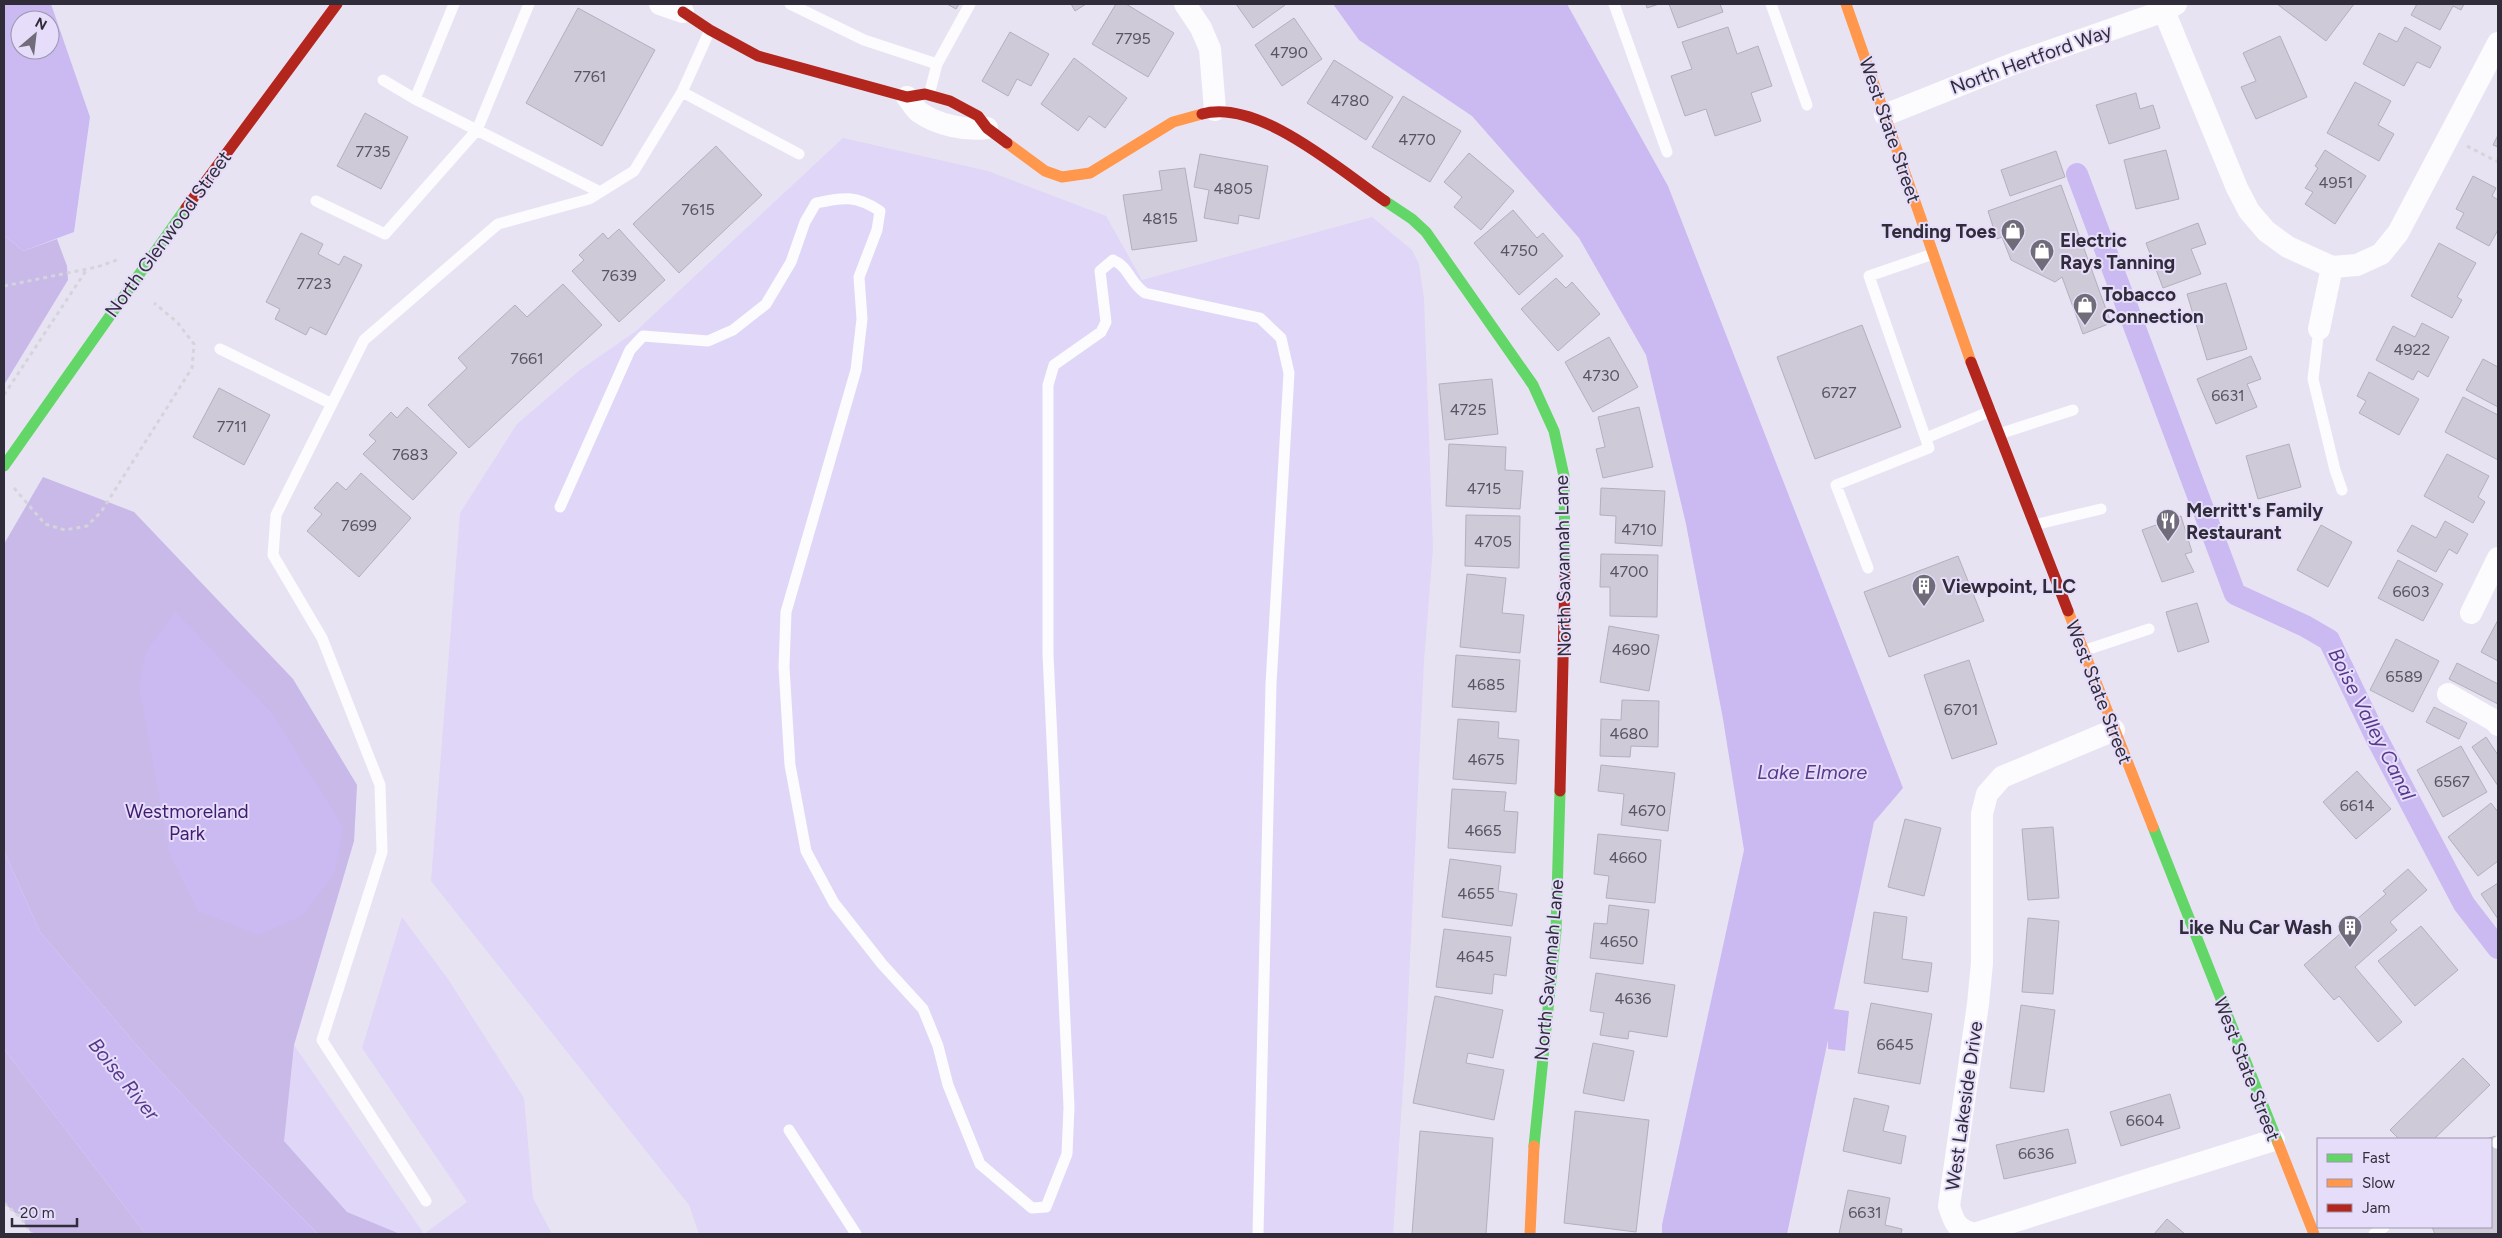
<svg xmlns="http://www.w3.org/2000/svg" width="2502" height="1238" viewBox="0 0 2502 1238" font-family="Figtree,sans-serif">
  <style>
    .green { fill: #e0d6f7 }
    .forest { fill: #c8b9e9 }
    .water { fill: #cbb9f2; fill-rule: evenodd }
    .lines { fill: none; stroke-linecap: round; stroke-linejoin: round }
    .canal { stroke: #cbb9f2; stroke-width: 22 }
    .building { fill: #cecad8; stroke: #b4afbd }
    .path { stroke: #d5d4d9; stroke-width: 3; stroke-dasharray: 4 4; stroke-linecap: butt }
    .lane { stroke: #fcfbfd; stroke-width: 11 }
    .street { stroke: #fcfbfd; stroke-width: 22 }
    .fast { stroke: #63d668; stroke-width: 11 }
    .slow { stroke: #ff974d; stroke-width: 11 }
    .jam { stroke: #b3261e; stroke-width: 11 }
    .labels { text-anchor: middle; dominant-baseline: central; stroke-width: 4; stroke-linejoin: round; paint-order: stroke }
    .number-label { font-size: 16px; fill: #585461 }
    .street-label { font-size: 19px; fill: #302c39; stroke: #e5ddf9 }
    .poi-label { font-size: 19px; font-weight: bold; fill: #302c39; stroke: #e5ddf9; text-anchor: start }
    .park-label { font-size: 19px; fill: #401b6f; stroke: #e5ddf9 }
    .water-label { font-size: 20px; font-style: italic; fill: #59388e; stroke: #e5ddf9 }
  </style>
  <rect width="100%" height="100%" fill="#e8e3f3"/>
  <path class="green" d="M 843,138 L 988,171 L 1106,216 L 1142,280 L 1372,217 L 1412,250 L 1419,264 L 1424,299 L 1433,548 L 1424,661 L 1406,1044 L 1393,1234 L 699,1234 L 689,1205 L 431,881 L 460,513 L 517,424 L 580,370 L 636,331 Z
    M 134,512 L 293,679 L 357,785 L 354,841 L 294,1045 L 424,1234 L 467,1202 L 362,1048 L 402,917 L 448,979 L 524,1098 L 533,1198 L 552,1234 L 334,1234 L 4,767 L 4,693 L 68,595 Z"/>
  <path class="forest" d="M 4,235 L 23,251 L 57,239 L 67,266 L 68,280 L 4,385 Z
    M 43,477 L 134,512 L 293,679 L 357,785 L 354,841 L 294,1045 L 284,1141 L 347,1212 L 400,1234 L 318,1234 L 227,1143 L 139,1048 L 40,932 L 4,851 L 4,544 Z
    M 4,1049 L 146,1234 L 32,1234 L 21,1218 L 4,1203 Z"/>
  <path class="water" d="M 4,4 L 51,4 L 90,117 L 74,232 L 23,251 L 4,235 ZM 20,20 L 50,20 L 50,50 L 20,50 Z
    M 1333,4 L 1567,4 L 1668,186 L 1903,788 L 1874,822 L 1834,1009 L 1849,1011 L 1845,1051 L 1828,1049 L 1828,1040 L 1787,1234 L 1662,1234 L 1662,1225 L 1744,850 L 1723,719 L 1686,524 L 1646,355 L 1579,238 L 1472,116 L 1359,40 Z
    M 175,611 L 271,712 L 343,827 L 335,872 L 302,916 L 259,935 L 198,911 L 169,852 L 139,686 L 146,652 Z
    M 4,851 L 40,932 L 139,1048 L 227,1143 L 318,1234 L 146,1234 L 4,1049 Z"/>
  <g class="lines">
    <path class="canal" d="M 2077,174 L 2235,594 L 2305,626 L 2329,640 L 2375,735 L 2464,904 L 2498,948"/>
  </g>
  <path class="building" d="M 947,4 L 959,4 L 956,9 Z
    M 1071,4 L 1086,4 L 1075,11 Z
    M 1116,4 L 1126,4 L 1174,33 L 1148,77 L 1092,44 Z
    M 1236,4 L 1284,4 L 1285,5 L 1253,28 Z
    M 1646,4 L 1659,4 L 1647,8 Z
    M 1669,4 L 1720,4 L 1723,12 L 1678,28 Z
    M 2277,4 L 2354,4 L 2326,41 Z
    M 2417,4 L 2464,4 L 2461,10 L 2453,6 L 2440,30 L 2411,15 Z
    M 578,8 L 655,50 L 602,146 L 526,103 Z
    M 1294,18 L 1322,59 L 1282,86 L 1255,45 Z
    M 1728,27 L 1737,54 L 1758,46 L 1772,86 L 1751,93 L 1761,121 L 1715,136 L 1706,109 L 1685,116 L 1671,76 L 1692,69 L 1682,42 Z
    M 2405,27 L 2441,47 L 2430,68 L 2417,62 L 2404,86 L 2363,64 L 2379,33 L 2397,42 Z
    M 1010,32 L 1049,54 L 1031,86 L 1017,79 L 1008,96 L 982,81 Z
    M 2280,36 L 2307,97 L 2256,119 L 2241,87 L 2256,81 L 2243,53 Z
    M 1074,58 L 1127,98 L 1105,128 L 1089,116 L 1078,131 L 1041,104 Z
    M 1334,60 L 1393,97 L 1366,140 L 1307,103 Z
    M 2355,82 L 2391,101 L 2378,125 L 2394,134 L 2379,161 L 2327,133 Z
    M 2136,93 L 2140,109 L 2153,105 L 2160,128 L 2109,144 L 2096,105 Z
    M 1403,96 L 1461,131 L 1430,182 L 1372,147 Z
    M 365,113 L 408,137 L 381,189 L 337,166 Z
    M 2498,135 L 2498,147 L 2493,145 Z
    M 716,146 L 762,195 L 679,273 L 633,224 Z
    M 2166,150 L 2179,199 L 2136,209 L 2124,160 Z
    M 2325,150 L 2366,176 L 2335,224 L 2305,204 L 2313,192 L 2305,188 L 2318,168 L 2315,166 Z
    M 2056,151 L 2065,177 L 2010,196 L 2001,170 Z
    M 1469,153 L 1514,191 L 1481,230 L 1454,207 L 1462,197 L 1444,182 Z
    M 1200,154 L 1268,166 L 1259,219 L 1239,215 L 1238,224 L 1204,218 L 1209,190 L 1194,187 Z
    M 1185,168 L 1197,241 L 1132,250 L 1123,195 L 1162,190 L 1159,171 Z
    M 2473,176 L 2496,188 L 2492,196 L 2498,200 L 2498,230 L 2489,246 L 2456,228 L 2464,213 L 2456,209 Z
    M 2061,185 L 2111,323 L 2083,334 L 2062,277 L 2055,282 L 2011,260 L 2002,237 L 1997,239 L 1988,211 Z
    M 1513,210 L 1537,238 L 1543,233 L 1563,256 L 1519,295 L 1474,243 Z
    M 2198,223 L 2206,244 L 2191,249 L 2201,274 L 2163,288 L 2146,243 Z
    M 619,229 L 665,280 L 619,322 L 572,271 L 584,260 L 579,255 L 603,233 L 608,239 Z
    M 301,233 L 323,244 L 318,254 L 339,265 L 344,256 L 362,265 L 326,335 L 310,327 L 306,335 L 275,319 L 280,309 L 266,302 Z
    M 2439,243 L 2476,263 L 2457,297 L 2462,300 L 2452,318 L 2411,296 Z
    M 1556,278 L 1566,288 L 1572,282 L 1600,314 L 1558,351 L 1521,309 Z
    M 2226,283 L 2247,349 L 2207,360 L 2187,294 Z
    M 563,284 L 602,325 L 469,448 L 428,405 L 467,368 L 458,358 L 515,305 L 527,317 Z
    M 2422,323 L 2449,337 L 2428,377 L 2418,371 L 2413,380 L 2376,360 L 2393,326 L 2415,337 Z
    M 1862,325 L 1901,427 L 1815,459 L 1777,357 Z
    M 1609,337 L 1638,387 L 1593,412 L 1565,362 Z
    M 2251,356 L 2261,379 L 2247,384 L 2257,407 L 2216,424 L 2197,379 Z
    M 2483,359 L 2498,367 L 2498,407 L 2466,390 Z
    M 2369,372 L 2419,399 L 2399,435 L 2359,413 L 2366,401 L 2357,396 Z
    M 1492,379 L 1498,434 L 1445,440 L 1439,384 Z
    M 219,388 L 270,415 L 244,465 L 193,437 Z
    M 2463,397 L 2498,415 L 2498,460 L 2445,432 Z
    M 407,407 L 457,453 L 413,500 L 363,454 L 376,441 L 369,435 L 391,412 L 397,418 Z
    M 1639,407 L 1653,467 L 1603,478 L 1596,449 L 1605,447 L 1598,417 Z
    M 1449,444 L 1506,447 L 1505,470 L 1523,471 L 1520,509 L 1446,506 Z
    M 2289,444 L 2301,487 L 2258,499 L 2246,456 Z
    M 2447,454 L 2489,476 L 2478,497 L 2485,502 L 2473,523 L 2424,496 Z
    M 361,473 L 411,518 L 359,577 L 307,531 L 322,514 L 314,508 L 337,482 L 346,490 Z
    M 1601,488 L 1665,491 L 1662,546 L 1615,543 L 1616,516 L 1600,515 Z
    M 1466,515 L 1520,516 L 1519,568 L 1465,566 Z
    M 2181,516 L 2192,552 L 2185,554 L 2194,572 L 2162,582 L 2142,530 Z
    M 2445,521 L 2468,534 L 2457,554 L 2449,549 L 2436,572 L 2397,551 L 2412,525 L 2436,538 Z
    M 2321,525 L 2352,542 L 2328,587 L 2297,570 Z
    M 1601,554 L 1658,555 L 1657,617 L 1610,616 L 1610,587 L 1600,587 Z
    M 1958,556 L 1984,621 L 1889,657 L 1864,592 Z
    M 2398,560 L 2443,584 L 2423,621 L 2378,598 Z
    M 1467,574 L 1506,578 L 1502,613 L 1524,615 L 1520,653 L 1460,647 Z
    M 2197,603 L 2209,642 L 2178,652 L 2166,612 Z
    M 2498,620 L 2498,661 L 2481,652 Z
    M 1609,626 L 1659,635 L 1649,691 L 1600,682 Z
    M 2396,639 L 2439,661 L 2413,712 L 2370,690 Z
    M 1456,655 L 1520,660 L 1516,712 L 1452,707 Z
    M 1969,660 L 1997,744 L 1952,759 L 1924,675 Z
    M 2457,663 L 2498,684 L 2498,704 L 2449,679 Z
    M 1622,700 L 1659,701 L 1658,747 L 1631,746 L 1630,757 L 1600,756 L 1601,719 L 1621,720 Z
    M 2434,707 L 2467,723 L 2459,739 L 2426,722 Z
    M 1458,719 L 1499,722 L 1498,738 L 1519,740 L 1516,784 L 1453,779 Z
    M 2486,737 L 2498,755 L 2498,786 L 2472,747 Z
    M 2461,746 L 2487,792 L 2443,817 L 2417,770 Z
    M 1601,765 L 1675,773 L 1668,831 L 1621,825 L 1624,794 L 1598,791 Z
    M 2357,771 L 2391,809 L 2356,839 L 2323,802 Z
    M 1452,789 L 1506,792 L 1504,811 L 1518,812 L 1515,853 L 1448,848 Z
    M 2491,803 L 2498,812 L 2498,861 L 2478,876 L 2448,837 Z
    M 1905,819 L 1941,828 L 1924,896 L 1888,887 Z
    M 2053,827 L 2059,898 L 2028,900 L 2022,829 Z
    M 1598,834 L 1661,840 L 1655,903 L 1606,898 L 1609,876 L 1594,874 Z
    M 1450,859 L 1501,866 L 1498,891 L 1517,894 L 1512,926 L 1442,917 Z
    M 2408,869 L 2427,890 L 2390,922 L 2397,930 L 2355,967 L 2402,1022 L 2378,1042 L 2339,996 L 2334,1000 L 2304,965 L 2386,894 L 2383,891 Z
    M 2498,883 L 2498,919 L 2481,894 Z
    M 1609,905 L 1649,910 L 1643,964 L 1590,958 L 1594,923 L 1607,924 Z
    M 1874,912 L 1907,917 L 1902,959 L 1932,963 L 1928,992 L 1864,983 Z
    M 2028,918 L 2059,921 L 2053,994 L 2022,992 Z
    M 2421,926 L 2458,970 L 2415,1006 L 2378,961 Z
    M 1444,929 L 1511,937 L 1506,976 L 1494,974 L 1492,994 L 1436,987 Z
    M 1596,973 L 1675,985 L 1667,1037 L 1629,1031 L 1628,1039 L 1600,1035 L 1604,1013 L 1590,1011 Z
    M 1435,996 L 1503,1010 L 1493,1058 L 1468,1053 L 1466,1063 L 1504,1070 L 1494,1120 L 1413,1103 Z
    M 1871,1003 L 1932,1014 L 1920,1084 L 1858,1073 Z
    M 2021,1005 L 2055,1010 L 2044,1092 L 2010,1088 Z
    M 1593,1043 L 1634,1051 L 1624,1101 L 1583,1093 Z
    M 2463,1058 L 2490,1085 L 2434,1139 L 2399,1139 L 2390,1130 Z
    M 2170,1094 L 2180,1128 L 2121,1146 L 2110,1112 Z
    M 1854,1098 L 1889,1106 L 1883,1131 L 1906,1136 L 1901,1164 L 1843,1151 Z
    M 1575,1111 L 1649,1120 L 1636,1232 L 1564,1223 Z
    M 2068,1129 L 2076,1163 L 2004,1179 L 1996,1145 Z
    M 1420,1131 L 1493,1138 L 1486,1234 L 1412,1234 Z
    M 2495,1136 L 2498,1145 L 2498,1234 L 2435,1234 L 2432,1227 L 2491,1227 L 2491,1139 L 2487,1139 Z
    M 1848,1190 L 1890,1198 L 1885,1225 L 1902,1229 L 1901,1234 L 1839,1234 Z
    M 2167,1219 L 2185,1234 L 2154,1234 Z"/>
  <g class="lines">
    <path class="path" d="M 2467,146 L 2498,162
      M 4,286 L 97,267 L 117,260
      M 4,395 L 87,269
      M 14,488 L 45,524 L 65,530 L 87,526 L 101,512 L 192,368 L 194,344 L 177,322 L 154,303
      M 4,1203 L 21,1218 L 32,1234"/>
    <path class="lane" d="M 790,4 L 864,40 L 937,64
      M 1614,4 L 1667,152
      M 1771,4 L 1807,105
      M 383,80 L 415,99 L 600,192
      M 682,92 L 799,154
      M 929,95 L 937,64 L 970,4
      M 415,99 L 454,4
      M 316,201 L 385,234 L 477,130 L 529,4
      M 2319,329 L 2313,379 L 2335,470 L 2342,490
      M 220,349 L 332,404
      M 1999,434 L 2073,410
      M 1926,438 L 1991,411
      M 560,507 L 630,350 L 643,336 L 708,341 L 733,330 L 766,304 L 791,262 L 805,222 L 816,203 C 843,197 856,195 880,211 L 877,230 L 859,277 L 862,319 L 856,370 L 786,612 L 784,667 L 790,765 L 806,851 L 834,903 L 882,964 L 923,1009 L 938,1046 L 948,1085 L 980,1164 L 1032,1208 L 1046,1207 L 1067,1154 L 1069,1107 L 1048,654 L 1048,385 L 1054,365 L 1101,332 L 1106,322 L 1100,271 L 1113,260 C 1129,267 1130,283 1145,293 L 1260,318 L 1281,338 L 1289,373 L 1271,684 L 1258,1234
      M 2034,525 L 2101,509
      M 1868,568 L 1836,485 L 1929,448 L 1869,276 L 1933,254
      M 2083,651 L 2149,629
      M 789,1130 L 856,1234
      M 2497,1143 L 2498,1142
      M 426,1201 L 322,1040 L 382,852 L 380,785 L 322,638 L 273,555 L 276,515 L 364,340 L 498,224 L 589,199 L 634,171 L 682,92 L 710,30
      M 2374,1234 L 2384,1227"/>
    <path class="street" d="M 660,4 L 683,12 L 671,4
      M 1185,4 L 1201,28 L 1210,49 L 1215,110
      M 2164,11 L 2237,188 L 2249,211 L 2266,231 L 2288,247 L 2332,267 L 2357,265 L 2381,254 L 2398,233 L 2498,43
      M 907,97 C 911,102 915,109 919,112 C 937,125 966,131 987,128
      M 1885,115 L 2015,63 L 2164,11 L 2176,4
      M 2319,329 L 2332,267
      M 2471,613 L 2498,558
      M 2448,694 L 2495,721 L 2498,725
      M 2114,730 L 2002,777 L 1987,794 L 1982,814 L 1982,963 L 1978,1004 L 1949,1206 C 1954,1223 1957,1229 1974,1234 L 2274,1140"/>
    <path class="fast" d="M 1385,201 L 1412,219 L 1426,232 L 1533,385 L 1554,431 L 1564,476 L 1565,574
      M 4,466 L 186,208
      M 2153,827 L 2278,1143
      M 1534,1146 L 1556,931 L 1560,791"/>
    <path class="slow" d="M 1846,4 L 1971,362
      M 1007,143 L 1045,171 L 1062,177 L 1090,173 L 1173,122 L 1202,114
      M 2068,611 L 2153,827
      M 2278,1143 L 2314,1234
      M 1530,1234 L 1534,1146"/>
    <path class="jam" d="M 683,12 L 710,30 L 758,56 L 907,97 L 925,94 L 950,101 L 978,116 L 987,128 L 1007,143
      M 1202,114 C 1258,98 1340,170 1385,201
      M 186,208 L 337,4
      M 1971,362 L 2068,611
      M 1560,791 L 1565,574"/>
  </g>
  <defs>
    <symbol id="shop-pin" viewBox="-11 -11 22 30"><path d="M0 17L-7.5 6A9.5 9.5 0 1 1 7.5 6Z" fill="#706c7a" stroke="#e5ddf9"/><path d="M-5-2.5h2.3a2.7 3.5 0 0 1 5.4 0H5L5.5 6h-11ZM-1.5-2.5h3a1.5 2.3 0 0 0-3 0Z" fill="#fff"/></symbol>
    <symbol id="restaurant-pin" viewBox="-11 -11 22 30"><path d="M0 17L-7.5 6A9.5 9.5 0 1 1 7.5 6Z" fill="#706c7a" stroke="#e5ddf9"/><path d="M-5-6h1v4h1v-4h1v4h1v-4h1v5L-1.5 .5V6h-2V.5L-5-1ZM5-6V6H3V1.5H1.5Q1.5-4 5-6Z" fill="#fff"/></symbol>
    <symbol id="building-pin" viewBox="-11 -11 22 30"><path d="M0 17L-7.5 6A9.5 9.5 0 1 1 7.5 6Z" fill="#706c7a" stroke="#e5ddf9"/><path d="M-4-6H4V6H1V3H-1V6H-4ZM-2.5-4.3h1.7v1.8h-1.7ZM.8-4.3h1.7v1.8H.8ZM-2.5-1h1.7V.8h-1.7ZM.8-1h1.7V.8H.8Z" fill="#fff"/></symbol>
  </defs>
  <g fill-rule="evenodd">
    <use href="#shop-pin" x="1999" y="217" width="28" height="38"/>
    <use href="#shop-pin" x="2028" y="237" width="28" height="38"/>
    <use href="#shop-pin" x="2071" y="291" width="28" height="38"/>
    <use href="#restaurant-pin" x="2154" y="507" width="28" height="38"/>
    <use href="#building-pin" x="1910" y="572" width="28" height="38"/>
    <use href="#building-pin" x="2336" y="913" width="28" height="38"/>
  </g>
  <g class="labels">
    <g class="number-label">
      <text x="1133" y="38">7795</text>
      <text x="1289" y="52">4790</text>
      <text x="590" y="76">7761</text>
      <text x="1350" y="100">4780</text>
      <text x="1417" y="139">4770</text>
      <text x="373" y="151">7735</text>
      <text x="2336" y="182">4951</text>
      <text x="1233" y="188">4805</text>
      <text x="698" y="209">7615</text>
      <text x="1160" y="218">4815</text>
      <text x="1519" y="250">4750</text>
      <text x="619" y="275">7639</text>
      <text x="314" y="283">7723</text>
      <text x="2412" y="349">4922</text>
      <text x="527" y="358">7661</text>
      <text x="1601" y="375">4730</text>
      <text x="1839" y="392">6727</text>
      <text x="2228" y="395">6631</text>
      <text x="1468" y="409">4725</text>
      <text x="232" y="426">7711</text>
      <text x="410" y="454">7683</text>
      <text x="1484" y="488">4715</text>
      <text x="359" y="525">7699</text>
      <text x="1639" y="529">4710</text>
      <text x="1493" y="541">4705</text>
      <text x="1629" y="571">4700</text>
      <text x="2411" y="591">6603</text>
      <text x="1631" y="649">4690</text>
      <text x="2404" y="676">6589</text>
      <text x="1486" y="684">4685</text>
      <text x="1961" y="709">6701</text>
      <text x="1629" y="733">4680</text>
      <text x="1486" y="759">4675</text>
      <text x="2452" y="781">6567</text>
      <text x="2357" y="805">6614</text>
      <text x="1647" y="810">4670</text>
      <text x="1483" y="830">4665</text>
      <text x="1628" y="857">4660</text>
      <text x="1476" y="893">4655</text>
      <text x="1619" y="941">4650</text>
      <text x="1475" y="956">4645</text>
      <text x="1633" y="998">4636</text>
      <text x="1895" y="1044">6645</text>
      <text x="2145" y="1120">6604</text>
      <text x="2036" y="1153">6636</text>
      <text x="1865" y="1212">6631</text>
    </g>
    <g class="street-label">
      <text transform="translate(2031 59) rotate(-20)">North Hertford Way</text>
      <text transform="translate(1890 130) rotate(71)">West State Street</text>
      <text transform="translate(168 234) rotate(-54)">North Glenwood Street</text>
      <text transform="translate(1563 566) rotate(-91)">North Savannah Lane</text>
      <text transform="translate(2099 692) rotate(69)">West State Street</text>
      <text transform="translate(1549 970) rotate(-85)">North Savannah Lane</text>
      <text transform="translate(2247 1069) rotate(69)">West State Street</text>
      <text transform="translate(1964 1106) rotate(-82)">West Lakeside Drive</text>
    </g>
    <g class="poi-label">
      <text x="1996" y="231" text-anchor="end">Tending Toes</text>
      <text x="2060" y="240">Electric<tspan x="2060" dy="22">Rays Tanning</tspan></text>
      <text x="2102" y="294">Tobacco<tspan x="2102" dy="22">Connection</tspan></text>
      <text x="2186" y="510">Merritt's Family<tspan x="2186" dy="22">Restaurant</tspan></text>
      <text x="1942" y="586">Viewpoint, LLC</text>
      <text x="2332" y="927" text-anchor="end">Like Nu Car Wash</text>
    </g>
    <g class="park-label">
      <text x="187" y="811">Westmoreland<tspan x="187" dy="22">Park</tspan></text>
    </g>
    <g class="water-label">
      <text transform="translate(2372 724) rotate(63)">Boise Valley Canal</text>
      <text x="1812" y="772">Lake Elmore</text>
      <text transform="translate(124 1079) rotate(51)">Boise River</text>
    </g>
  </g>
  <rect width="2502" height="1238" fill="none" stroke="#302c39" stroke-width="10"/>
  <rect x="2317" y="1138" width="175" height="90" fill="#e5ddf9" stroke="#9d96ac"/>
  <rect x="2327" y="1154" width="25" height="8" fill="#63d668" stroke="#9d96ac"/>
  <text x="2362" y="1163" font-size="15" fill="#302c39">Fast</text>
  <rect x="2327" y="1179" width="25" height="8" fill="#ff974d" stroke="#9d96ac"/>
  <text x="2362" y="1188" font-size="15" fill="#302c39">Slow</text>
  <rect x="2327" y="1204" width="25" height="8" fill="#b3261e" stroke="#9d96ac"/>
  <text x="2362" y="1213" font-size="15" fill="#302c39">Jam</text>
  <g transform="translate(35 35) rotate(28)"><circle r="24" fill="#e5ddf9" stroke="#9d96ac"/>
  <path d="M0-4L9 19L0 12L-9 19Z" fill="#706c7a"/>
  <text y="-8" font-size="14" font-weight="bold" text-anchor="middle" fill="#302c39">N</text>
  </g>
  <path d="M12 1218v8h65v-8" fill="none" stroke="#302c39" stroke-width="2.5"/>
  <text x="20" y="1218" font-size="15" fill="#302c39" stroke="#e5ddf9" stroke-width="4" paint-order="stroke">20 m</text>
</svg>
